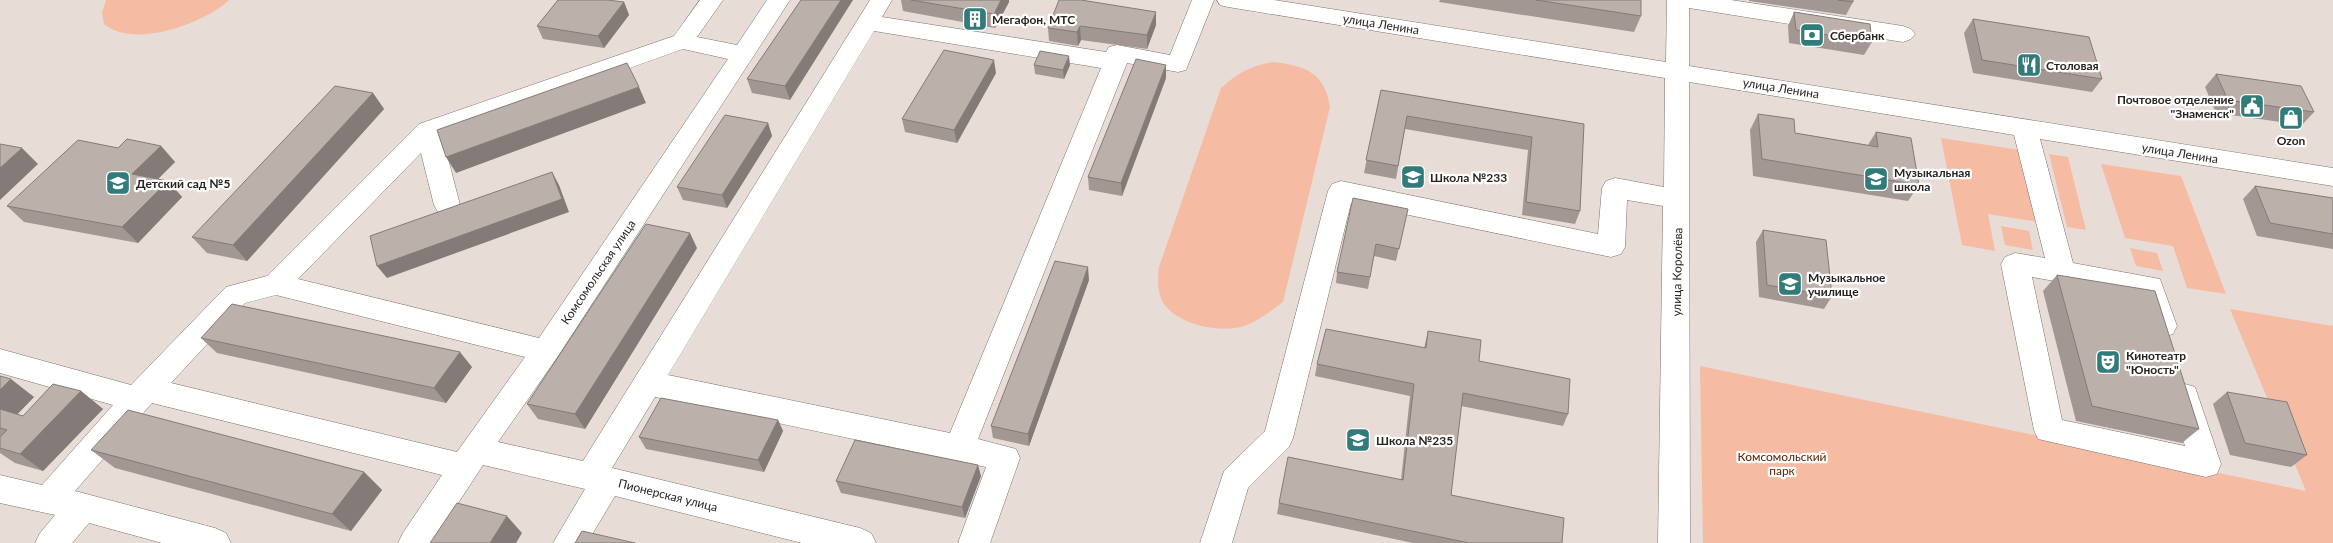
<svg xmlns="http://www.w3.org/2000/svg" width="2333" height="543" viewBox="0 0 2333 543" font-family="Lato,sans-serif">
  <style>
    .green { fill: #f5bca3 }
    .lines { fill: none; stroke-linecap: round; stroke-linejoin: round }
    .minor-casing { stroke: #7b716c; stroke-width: 1 }
    .minor { fill: #fff; fill-rule: evenodd }
    .wall { fill: #a29793 }
    .shaded-wall { fill: #847b78 }
    .building { fill: #bcb0ab; stroke: #847b78 }
    .labels { text-anchor: middle; dominant-baseline: central; stroke-width: 4.5; stroke-linejoin: round; paint-order: stroke }
    .poi-label { font-size: 12px; font-weight: bold; fill: #292422; stroke: #fff; text-anchor: start }
    .street-label { font-size: 12px; fill: #292422; stroke: #fff }
    .park-label { font-size: 12px; fill: #5b2100; stroke: #fff }
  </style>
  <rect width="100%" height="100%" fill="#e8dcd7"/>
  <path class="green" d="M 106,0 L 229,0 C 204,24 133,49 104,24 L 102,13 Z
    M 1274,62 C 1306,66 1325,73 1330,107 L 1283,302 C 1270,311 1259,321 1244,326 C 1220,334 1171,324 1161,298 C 1157,289 1158,278 1159,267 L 1221,88 C 1238,73 1252,65 1274,62 Z
    M 1941,138 L 2020,150 L 2038,222 L 1988,214 L 1995,251 L 1962,245 Z
    M 2049,154 L 2068,157 L 2086,230 L 2067,227 Z
    M 2101,164 L 2181,176 L 2226,294 L 2187,288 L 2173,246 L 2125,238 Z
    M 2001,226 L 2029,231 L 2033,250 L 2005,245 Z
    M 2130,248 L 2157,253 L 2163,271 L 2136,266 Z
    M 2230,309 L 2333,326 L 2333,543 L 1703,543 L 1700,366 L 2306,491 Z"/>
  <g class="lines">
    <defs>
      <path id="minor" d="M 700,0 L 723,0 L 697,37 L 737,45 L 767,0 L 790,0 L 556,359 L 498,442 L 583,461 L 870,0 L 892,0 L 882,17 L 1106,52 L 1109,47 L 1117,45 L 1170,55 L 1192,0 L 1214,0 L 1186,70 L 1178,72 L 1127,63 L 978,439 L 1016,449 L 1020,458 L 990,543 L 958,543 L 986,467 L 655,397 L 612,468 L 860,528 L 871,533 L 876,543 L 802,543 L 615,496 L 587,543 L 553,543 L 585,489 L 483,465 L 432,543 L 398,543 L 403,533 L 442,475 L 152,403 L 75,491 L 215,528 L 226,533 L 231,543 L 162,543 L 89,523 L 72,543 L 35,543 L 40,533 L 55,515 L 0,503 L 0,475 L 42,485 L 113,405 L 0,373 L 0,349 L 131,385 L 226,287 L 267,276 L 419,124 L 674,36 ZM 874,31 L 1101,68 L 950,433 L 668,375 ZM 683,49 L 728,59 L 539,338 L 298,279 L 421,153 L 434,205 L 438,212 L 447,215 L 456,212 L 460,205 L 442,135 ZM 276,295 L 525,357 L 457,452 L 171,383 L 245,303 Z
        M 1217,0 L 1274,0 L 1666,62 L 1667,0 L 1731,0 L 1903,26 L 1911,29 L 1915,34 L 1911,39 L 1903,42 L 1689,8 L 1689,66 L 2333,168 L 2333,186 L 2040,139 L 2073,263 L 2160,279 L 2177,326 L 2173,334 L 2163,337 L 2153,334 L 2139,296 L 2032,277 L 2062,420 L 2185,446 L 2170,396 L 2175,387 L 2185,384 L 2195,387 L 2221,464 L 2217,474 L 2206,477 L 2038,439 L 2034,430 L 2001,264 L 2005,257 L 2015,253 L 2045,258 L 2014,135 L 1689,82 L 1690,543 L 1658,543 L 1663,206 L 1627,200 L 1625,247 L 1621,254 L 1611,257 L 1351,203 L 1293,438 L 1289,447 L 1248,488 L 1232,543 L 1200,543 L 1224,471 L 1265,431 L 1328,191 L 1332,184 L 1341,181 L 1598,234 L 1602,188 L 1606,181 L 1615,178 L 1664,187 L 1665,78 L 1228,7 L 1220,5 Z"/>
    </defs>
    <use href="#minor" class="minor-casing"/>
    <use href="#minor" class="minor"/>
  </g>
  <path class="wall" d="M 801,0 L 790,100 L 752,93 L 747,79 Z
    M 901,0 L 1001,0 L 1009,2 L 995,28 L 903,11 Z
    M 1440,0 L 1641,0 L 1641,16 L 1634,32 L 1439,2 Z
    M 1749,0 L 1853,0 L 1853,2 L 1846,15 L 1749,1 Z
    M 624,2 L 629,15 L 604,48 L 543,39 L 537,26 Z
    M 1156,12 L 1156,25 L 1147,49 L 1081,40 L 1078,46 L 1049,41 L 1048,28 Z
    M 1794,12 L 1872,42 L 1864,55 L 1789,43 L 1788,26 Z
    M 1973,19 L 2102,79 L 2092,92 L 1973,73 L 1964,33 Z
    M 1034,65 L 1070,65 L 1064,79 L 1035,74 Z
    M 996,73 L 957,143 L 905,132 L 902,119 Z
    M 2216,74 L 2314,112 L 2302,125 L 2216,113 L 2205,87 Z
    M 1166,78 L 1122,196 L 1089,190 L 1088,177 Z
    M 1381,90 L 1584,124 L 1580,211 L 1575,224 L 1522,215 L 1528,150 L 1405,129 L 1396,179 L 1364,173 Z
    M 373,93 L 384,109 L 247,261 L 207,253 L 192,237 Z
    M 1758,114 L 1795,133 L 1868,145 L 1876,132 L 1919,185 L 1908,201 L 1753,176 L 1750,130 Z
    M 768,123 L 772,136 L 727,208 L 683,200 L 677,187 Z
    M 161,146 L 175,162 L 158,179 L 168,181 L 182,197 L 138,243 L 24,222 L 7,206 L 118,148 Z
    M 2255,186 L 2333,198 L 2333,249 L 2257,236 L 2243,199 Z
    M 1408,209 L 1396,261 L 1374,256 L 1368,289 L 1336,283 L 1337,272 Z
    M 1763,230 L 1832,296 L 1824,309 L 1759,297 L 1756,242 Z
    M 697,248 L 585,429 L 538,419 L 527,404 Z
    M 2057,275 L 2199,429 L 2182,443 L 2076,421 L 2043,291 Z
    M 1089,280 L 1029,446 L 993,438 L 991,426 Z
    M 1428,331 L 1568,414 L 1563,426 L 1461,406 L 1451,495 L 1562,543 L 1413,543 L 1277,514 L 1279,503 L 1401,480 L 1410,396 L 1315,376 L 1317,364 L 1424,348 Z
    M 201,338 L 472,367 L 446,403 L 217,353 Z
    M 0,376 L 34,397 L 17,414 L 23,416 L 81,391 L 103,409 L 43,471 L 15,463 L 0,453 Z
    M 2227,392 L 2307,455 L 2291,467 L 2230,455 L 2213,404 Z
    M 778,420 L 783,431 L 764,472 L 646,449 L 639,437 Z
    M 91,450 L 364,472 L 382,490 L 351,531 L 115,468 Z
    M 981,476 L 965,518 L 841,493 L 836,481 Z"/>
  <path class="shaded-wall" d="M 841,0 L 853,0 L 790,100 L 785,86 Z
    M 1001,0 L 1009,0 L 1009,2 L 995,28 L 994,14 Z
    M 624,2 L 629,15 L 604,48 L 598,36 Z
    M 1156,12 L 1156,25 L 1147,49 L 1147,35 Z
    M 1080,26 L 1081,40 L 1078,46 L 1077,32 Z
    M 1069,56 L 1070,65 L 1064,79 L 1063,70 Z
    M 994,60 L 996,73 L 957,143 L 954,130 Z
    M 1166,65 L 1166,78 L 1122,196 L 1121,183 Z
    M 639,87 L 646,103 L 456,173 L 446,157 Z
    M 373,93 L 384,109 L 247,261 L 233,245 Z
    M 768,123 L 772,136 L 727,208 L 722,195 Z
    M 161,146 L 175,162 L 147,190 L 132,174 Z
    M 22,148 L 38,164 L 0,200 L 0,168 Z
    M 552,172 L 559,185 L 569,212 L 387,278 L 377,266 Z
    M 168,181 L 182,197 L 138,243 L 122,227 Z
    M 690,233 L 697,248 L 585,429 L 575,414 Z
    M 1088,267 L 1089,280 L 1029,446 L 1028,434 Z
    M 460,352 L 472,367 L 446,403 L 434,388 Z
    M 11,379 L 34,397 L 9,423 L 0,416 L 0,390 Z
    M 81,391 L 103,409 L 43,471 L 20,454 Z
    M 778,420 L 783,431 L 764,472 L 758,460 Z
    M 978,465 L 981,476 L 965,518 L 962,507 Z
    M 364,472 L 382,490 L 351,531 L 332,514 Z
    M 507,516 L 522,533 L 516,543 L 490,543 Z"/>
  <path class="building" d="M 558,0 L 607,0 L 624,2 L 598,36 L 537,26 Z
    M 801,0 L 841,0 L 785,86 L 747,79 Z
    M 911,0 L 1001,0 L 994,14 Z
    M 1059,0 L 1081,0 L 1156,12 L 1147,35 L 1080,26 L 1077,32 L 1048,28 Z
    M 1536,0 L 1641,0 L 1641,16 Z
    M 1838,0 L 1853,0 L 1853,2 Z
    M 1794,12 L 1870,24 L 1872,42 L 1796,30 Z
    M 1973,19 L 2089,37 L 2102,79 L 1982,60 Z
    M 944,50 L 994,60 L 954,130 L 902,119 Z
    M 1040,51 L 1069,56 L 1063,70 L 1034,65 Z
    M 1136,59 L 1166,65 L 1121,183 L 1088,177 Z
    M 627,63 L 639,87 L 446,157 L 437,130 Z
    M 2216,74 L 2301,86 L 2314,112 L 2228,100 Z
    M 335,86 L 373,93 L 233,245 L 192,237 Z
    M 1381,90 L 1584,124 L 1580,211 L 1526,202 L 1532,137 L 1407,116 L 1398,166 L 1366,160 Z
    M 1758,114 L 1794,119 L 1795,133 L 1878,147 L 1876,132 L 1911,138 L 1919,185 L 1762,159 Z
    M 725,115 L 768,123 L 722,195 L 677,187 Z
    M 127,139 L 161,146 L 132,174 L 168,181 L 122,227 L 7,206 L 78,140 L 118,148 Z
    M 0,144 L 22,148 L 0,168 Z
    M 552,172 L 562,199 L 377,266 L 370,236 Z
    M 2255,186 L 2333,198 L 2333,234 L 2270,223 Z
    M 1353,198 L 1408,209 L 1399,249 L 1376,244 L 1370,277 L 1337,272 Z
    M 646,224 L 690,233 L 575,414 L 527,404 Z
    M 1763,230 L 1826,240 L 1832,296 L 1767,285 Z
    M 1055,261 L 1088,267 L 1028,434 L 991,426 Z
    M 2057,275 L 2155,291 L 2199,429 L 2092,406 Z
    M 232,304 L 460,352 L 434,388 L 201,338 Z
    M 1326,329 L 1426,348 L 1428,331 L 1481,340 L 1479,361 L 1570,379 L 1568,414 L 1463,393 L 1451,495 L 1564,518 L 1562,543 L 1469,543 L 1279,503 L 1288,457 L 1403,480 L 1414,384 L 1317,364 Z
    M 0,376 L 11,379 L 0,390 Z
    M 53,384 L 81,391 L 20,454 L 0,448 L 0,437 L 7,430 L 0,428 L 0,409 L 23,416 Z
    M 2227,392 L 2287,402 L 2307,455 L 2245,443 Z
    M 661,398 L 778,420 L 758,460 L 639,437 Z
    M 128,410 L 364,472 L 332,514 L 91,450 Z
    M 855,440 L 978,465 L 962,507 L 836,481 Z
    M 457,503 L 507,516 L 490,543 L 430,543 Z
    M 582,531 L 635,543 L 575,543 Z"/>
  <defs>
    <symbol id="building-square" viewBox="-11 -11 22 22"><rect x="-9" y="-9" width="18" height="18" rx="4" fill="#327b7b" stroke="#fff"/><path d="M-4-6H4V6H1V3H-1V6H-4ZM-2.5-4.3h1.7v1.8h-1.7ZM.8-4.3h1.7v1.8H.8ZM-2.5-1h1.7V.8h-1.7ZM.8-1h1.7V.8H.8Z" fill="#fff"/></symbol>
    <symbol id="bank-square" viewBox="-11 -11 22 22"><rect x="-9" y="-9" width="18" height="18" rx="4" fill="#327b7b" stroke="#fff"/><path d="M-6-4H6V4H-6ZM0-2.3a2.3 2.3 0 1 0 0 4.6a2.3 2.3 0 1 0 0-4.6Z" fill="#fff"/></symbol>
    <symbol id="restaurant-square" viewBox="-11 -11 22 22"><rect x="-9" y="-9" width="18" height="18" rx="4" fill="#327b7b" stroke="#fff"/><path d="M-5-6h1v4h1v-4h1v4h1v-4h1v5L-1.5 .5V6h-2V.5L-5-1ZM5-6V6H3V1.5H1.5Q1.5-4 5-6Z" fill="#fff"/></symbol>
    <symbol id="civic-square" viewBox="-11 -11 22 22"><rect x="-9" y="-9" width="18" height="18" rx="4" fill="#327b7b" stroke="#fff"/><path d="M-.6-6.5H3V-4.5H.6V-3L4-1V1h2V6H-6V1h2V-1L-.6-3ZM-1.2 2.5V6h2.4V2.5Z" fill="#fff"/></symbol>
    <symbol id="shop-square" viewBox="-11 -11 22 22"><rect x="-9" y="-9" width="18" height="18" rx="4" fill="#327b7b" stroke="#fff"/><path d="M-5-2.5h2.3a2.7 3.5 0 0 1 5.4 0H5L5.5 6h-11ZM-1.5-2.5h3a1.5 2.3 0 0 0-3 0Z" fill="#fff"/></symbol>
    <symbol id="school-square" viewBox="-11 -11 22 22"><rect x="-9" y="-9" width="18" height="18" rx="4" fill="#327b7b" stroke="#fff"/><path d="M0-5L7-2L0 1L-7-2ZM-4 1L0 2.5L4 1V4Q0 6-4 4Z" fill="#fff"/></symbol>
    <symbol id="university-square" viewBox="-11 -11 22 22"><rect x="-9" y="-9" width="18" height="18" rx="4" fill="#327b7b" stroke="#fff"/><path d="M0-5L7-2L0 1L-7-2ZM-4 1L0 2.5L4 1V4Q0 6-4 4Z" fill="#fff"/></symbol>
    <symbol id="theatre-square" viewBox="-11 -11 22 22"><rect x="-9" y="-9" width="18" height="18" rx="4" fill="#327b7b" stroke="#fff"/><path d="M-5-5.5Q0-4 5-5.5V0Q5 5 0 6Q-5 5-5 0ZM-3.3-2.5H-1v1.5H-3.3ZM1-2.5H3.3v1.5H1ZM-2.8 1Q0 5.5 2.8 1Z" fill="#fff"/></symbol>
  </defs>
  <g fill-rule="evenodd">
    <use href="#building-square" x="961" y="5" width="28" height="28"/>
    <use href="#bank-square" x="1798" y="21" width="28" height="28"/>
    <use href="#restaurant-square" x="2015" y="51" width="28" height="28"/>
    <use href="#civic-square" x="2238" y="92" width="28" height="28"/>
    <use href="#shop-square" x="2277" y="104" width="28" height="28"/>
    <use href="#school-square" x="1399" y="163" width="28" height="28"/>
    <use href="#school-square" x="1862" y="165" width="28" height="28"/>
    <use href="#school-square" x="104" y="169" width="28" height="28"/>
    <use href="#university-square" x="1776" y="270" width="28" height="28"/>
    <use href="#theatre-square" x="2094" y="348" width="28" height="28"/>
    <use href="#school-square" x="1344" y="426" width="28" height="28"/>
  </g>
  <g class="labels">
    <g class="poi-label">
      <text x="992" y="19">Мегафон, МТС</text>
      <text x="1830" y="35">Сбербанк</text>
      <text x="2046" y="65">Столовая</text>
      <text x="2234" y="99" text-anchor="end">Почтовое отделение<tspan x="2234" dy="14">"Знаменск"</tspan></text>
      <text x="2291" y="140" text-anchor="middle">Ozon</text>
      <text x="1894" y="172">Музыкальная<tspan x="1894" dy="14">школа</tspan></text>
      <text x="1430" y="177">Школа №233</text>
      <text x="136" y="183">Детский сад №5</text>
      <text x="1808" y="277">Музыкальное<tspan x="1808" dy="14">училище</tspan></text>
      <text x="2126" y="355">Кинотеатр<tspan x="2126" dy="14">"Юность"</tspan></text>
      <text x="1376" y="440">Школа №235</text>
    </g>
    <g class="street-label">
      <text transform="translate(1381 24) rotate(9)">улица Ленина</text>
      <text transform="translate(1781 88) rotate(9)">улица Ленина</text>
      <text transform="translate(2180 153) rotate(9)">улица Ленина</text>
      <text transform="translate(598 272) rotate(-56)">Комсомольская улица</text>
      <text transform="translate(1677 272) rotate(-89)">улица Королёва</text>
      <text transform="translate(668 495) rotate(14)">Пионерская улица</text>
    </g>
    <g class="park-label">
      <text x="1782" y="456">Комсомольский<tspan x="1782" dy="14">парк</tspan></text>
    </g>
  </g>
</svg>
